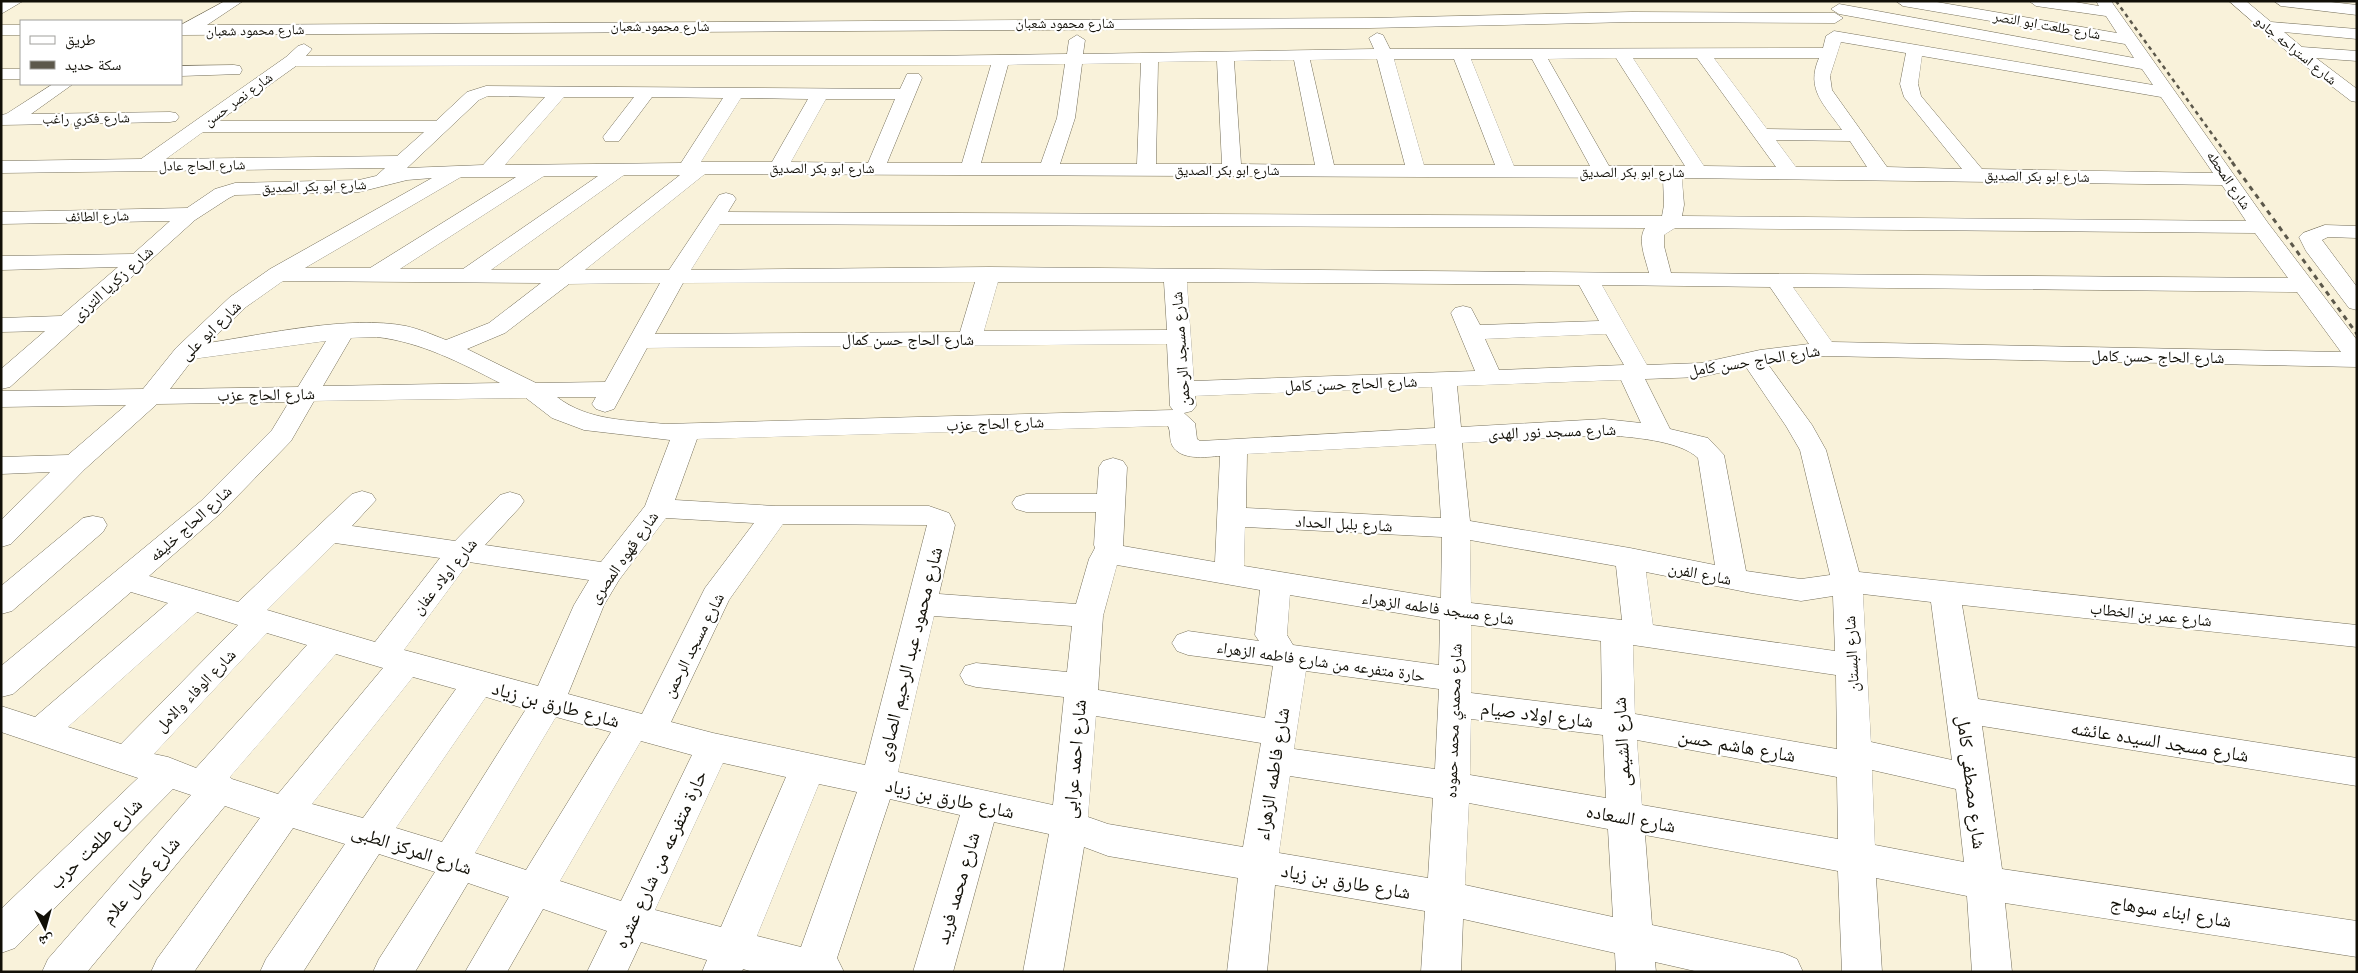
<svg xmlns="http://www.w3.org/2000/svg" width="2358" height="973" viewBox="0 0 2358 973" font-family="'PT Sans','Noto Naskh Arabic',sans-serif">
  <style>
    .lines { fill: none; stroke-linecap: round; stroke-linejoin: round }
    .minor-casing { stroke: #756f5a; stroke-width: 1 }
    .minor { fill: #fff; fill-rule: evenodd }
    .rail-far1 { stroke: #5c584b; stroke-width: 2.5; stroke-dasharray: 4 4; stroke-linecap: butt }
    .rail { stroke: #5c584b; stroke-width: 3; stroke-dasharray: 5 5; stroke-linecap: butt }
    .labels { text-anchor: middle; dominant-baseline: central; stroke-width: 4.5; stroke-linejoin: round; paint-order: stroke }
    .far-street-label { font-size: 14px; fill: #110f07; stroke: #fff }
    .street-label { font-size: 16px; fill: #110f07; stroke: #fff }
    .near-street-label { font-size: 19px; fill: #110f07; stroke: #fff }
  </style>
  <rect width="100%" height="100%" fill="#f9f2da"/>
  <g class="lines">
    <defs>
      <path id="minor" d="M 4,1 L 23,1 L 1,14 L 1,3 Z
        M 225,1 L 243,1 L 207,25 L 1370,18 L 1632,12 L 1835,13 L 1843,18 L 1835,23 L 1632,22 L 1370,28 L 181,35 L 181,25 Z
        M 1896,1 L 1931,1 L 2117,33 L 2106,16 L 2036,6 L 2029,1 L 2069,1 L 2099,6 L 2096,1 L 2111,1 L 2268,223 L 2357,340 L 2357,367 L 1825,356 L 1767,363 L 1812,425 L 1826,450 L 1859,572 L 2357,625 L 2357,647 L 1962,605 L 1978,699 L 2357,758 L 2357,786 L 1982,726 L 2002,869 L 2357,921 L 2357,957 L 2005,903 L 2012,972 L 1972,972 L 1967,896 L 1876,878 L 1882,972 L 1842,972 L 1838,871 L 1645,835 L 1652,925 L 1783,953 L 1797,959 L 1803,972 L 1699,972 L 1655,962 L 1656,972 L 1616,972 L 1615,953 L 1463,919 L 1461,972 L 1421,972 L 1425,911 L 1275,885 L 1267,972 L 1227,972 L 1238,878 L 1108,856 L 1084,847 L 1063,972 L 1023,972 L 1049,834 L 994,822 L 953,972 L 913,972 L 960,815 L 890,799 L 837,958 L 844,972 L 753,972 L 743,969 L 742,972 L 702,972 L 707,960 L 641,942 L 627,972 L 587,972 L 607,931 L 543,909 L 507,972 L 465,972 L 509,897 L 468,883 L 415,972 L 373,972 L 379,959 L 435,872 L 379,854 L 303,972 L 260,972 L 266,959 L 345,844 L 293,828 L 194,972 L 151,972 L 157,959 L 260,818 L 225,806 L 87,972 L 42,972 L 48,959 L 191,795 L 173,789 L 15,948 L 1,953 L 1,909 L 138,778 L 1,732 L 1,706 L 35,717 L 168,603 L 131,592 L 13,694 L 1,697 L 1,666 L 201,501 L 272,430 L 289,402 L 157,404 L 85,469 L 11,544 L 1,547 L 1,520 L 50,472 L 1,474 L 1,457 L 68,455 L 126,405 L 1,407 L 1,391 L 143,389 L 176,348 L 230,297 L 270,269 L 432,178 L 407,180 L 359,192 L 235,195 L 229,198 L 195,220 L 10,387 L 1,389 L 1,369 L 45,331 L 1,332 L 1,318 L 61,316 L 118,267 L 1,270 L 1,256 L 133,254 L 170,221 L 1,224 L 1,212 L 187,208 L 215,189 L 235,183 L 359,180 L 376,176 L 385,168 L 1,173 L 1,161 L 141,159 L 286,57 L 298,46 L 304,44 L 312,49 L 306,56 L 920,56 L 1067,54 L 1069,40 L 1077,35 L 1085,40 L 1083,54 L 1374,49 L 1369,38 L 1377,33 L 1383,35 L 1390,49 L 1823,48 L 1826,36 L 1834,31 L 2153,85 L 2142,69 L 1839,14 L 1831,9 L 1839,4 L 2134,58 L 2125,44 L 1903,6 ZM 1841,42 L 1906,53 L 1900,84 L 1904,97 L 1962,169 L 1887,167 L 1832,90 L 1830,76 ZM 1922,56 L 2161,97 L 2213,173 L 1982,169 L 1921,96 L 1918,84 ZM 1616,58 L 1685,166 L 1609,166 L 1548,59 ZM 1633,58 L 1697,58 L 1776,167 L 1704,166 ZM 1714,58 L 1819,58 C 1805,90 1825,105 1842,130 L 1767,129 ZM 1377,59 L 1405,165 L 1334,165 L 1310,60 ZM 1394,59 L 1454,59 L 1495,165 L 1424,165 ZM 1471,59 L 1532,59 L 1590,166 L 1514,166 ZM 1294,60 L 1315,165 L 1241,164 L 1234,61 ZM 1217,61 L 1222,164 L 1156,164 L 1158,62 ZM 1141,63 L 1137,164 L 1060,164 L 1075,118 L 1082,64 ZM 1065,64 L 1057,118 L 1041,163 L 981,163 L 1008,65 ZM 991,65 L 962,163 L 887,163 L 922,78 L 919,74 L 907,74 L 900,89 L 486,86 L 467,92 L 436,121 L 219,121 L 296,66 ZM 488,96 L 545,97 L 483,165 L 407,168 L 479,100 ZM 564,97 L 634,97 L 603,137 L 605,141 L 619,141 L 652,97 L 723,98 L 681,163 L 505,165 ZM 741,98 L 808,99 L 772,162 L 701,162 ZM 826,99 L 895,99 L 868,163 L 791,162 ZM 203,132 L 424,132 L 397,156 L 166,159 ZM 1776,140 L 1850,141 L 1867,167 L 1796,167 ZM 705,174 L 1663,178 L 1664,205 L 1662,216 L 728,212 L 736,199 L 733,195 L 726,193 L 719,195 L 669,270 L 585,270 ZM 624,175 L 680,175 L 558,270 L 491,270 ZM 544,176 L 598,176 L 463,269 L 400,269 ZM 461,177 L 516,177 L 370,268 L 305,268 ZM 1682,178 L 2222,185 L 2246,221 L 1682,216 L 1684,205 ZM 720,224 L 1645,228 C 1637,240 1646,260 1649,273 L 989,267 L 691,270 ZM 1675,228 L 2255,233 L 2288,278 L 1671,273 L 1664,246 L 1664,235 ZM 283,281 L 541,283 L 489,323 L 446,340 C 433,335 420,329 406,326 C 349,315 267,334 208,343 L 246,307 ZM 975,282 L 960,332 L 655,334 L 683,283 ZM 998,282 L 1164,282 L 1167,330 L 984,331 ZM 1187,282 L 1579,285 L 1599,321 L 1480,325 L 1471,308 L 1463,306 L 1455,308 L 1451,313 L 1475,371 L 1194,381 ZM 660,283 L 605,382 L 536,383 L 467,349 L 505,333 L 569,284 ZM 1602,285 L 1770,287 L 1809,344 L 1760,350 L 1701,363 L 1647,365 ZM 1793,287 L 2297,292 L 2341,352 L 1832,342 ZM 1606,334 L 1624,365 L 1499,370 L 1485,339 ZM 377,337 C 421,342 461,363 500,383 L 323,386 L 351,338 ZM 326,341 L 298,387 L 170,389 L 193,359 ZM 1167,344 L 1170,406 L 1173,410 L 665,424 C 628,420 588,421 557,397 L 596,397 L 592,404 L 596,409 L 605,412 L 614,409 L 647,348 ZM 1746,367 L 1786,426 L 1800,450 L 1830,575 L 1801,579 L 1746,571 L 1724,455 L 1708,438 L 1670,429 L 1645,379 L 1701,377 ZM 1621,380 L 1641,423 L 1604,419 L 1461,427 L 1457,386 ZM 1432,387 L 1435,428 L 1200,441 L 1197,439 L 1195,423 L 1184,413 L 1192,411 L 1196,406 L 1195,396 ZM 526,398 L 552,418 L 584,430 L 670,440 L 645,506 L 601,562 L 485,545 L 520,507 L 524,501 L 520,495 L 510,492 L 500,495 L 455,541 L 352,526 L 376,500 L 372,494 L 362,491 L 352,494 L 238,602 L 149,576 L 221,513 L 291,441 L 314,401 ZM 1168,426 C 1171,431 1169,439 1172,445 C 1180,461 1206,457 1220,456 L 1215,562 L 1123,546 L 1127,467 L 1123,461 L 1113,458 L 1103,461 L 1099,467 L 1097,494 L 1026,494 L 1016,497 L 1012,503 L 1016,509 L 1026,512 L 1096,512 L 1094,545 L 1095,548 L 1089,559 L 1076,604 L 939,594 L 955,525 L 949,513 L 929,506 L 775,506 L 675,500 L 697,439 ZM 1604,435 C 1630,437 1679,440 1698,458 L 1715,565 L 1630,548 L 1470,521 L 1462,443 ZM 1436,444 L 1441,518 L 1246,508 L 1247,454 ZM 666,518 L 754,523 L 705,588 L 642,714 L 568,694 L 604,605 L 619,580 ZM 783,524 L 927,525 L 865,765 L 713,733 L 671,722 L 729,600 ZM 1245,527 L 1442,537 L 1441,598 L 1244,566 ZM 1470,540 L 1616,566 L 1622,620 L 1471,603 ZM 335,543 L 440,558 L 375,642 L 267,610 ZM 469,562 L 589,580 L 574,605 L 538,686 L 404,650 ZM 1117,565 L 1260,590 L 1255,635 L 1259,641 L 1188,631 L 1177,635 L 1172,643 L 1177,651 L 1188,655 L 1273,666 L 1265,718 L 1098,690 L 1103,616 ZM 1646,572 L 1751,593 L 1801,601 L 1833,596 L 1835,651 L 1653,625 ZM 1863,594 L 1931,602 L 1952,760 L 1871,742 ZM 1290,595 L 1440,620 L 1439,665 L 1293,645 L 1287,635 ZM 197,612 L 238,625 L 121,744 L 68,727 ZM 934,616 L 1072,626 L 1067,672 L 976,663 L 965,666 L 960,675 L 965,684 L 976,687 L 1064,697 L 1053,805 L 898,772 ZM 1471,625 L 1601,641 L 1602,709 L 1471,693 ZM 267,633 L 307,645 L 196,768 L 168,757 L 154,754 ZM 1633,645 L 1836,675 L 1837,749 L 1635,714 ZM 336,654 L 383,668 L 278,794 L 232,779 L 230,777 ZM 1306,671 L 1439,689 L 1435,769 L 1294,749 ZM 413,677 L 456,689 L 363,818 L 312,804 ZM 486,697 L 526,709 L 442,842 L 396,828 ZM 1096,716 L 1261,743 L 1243,847 L 1108,824 L 1088,817 ZM 556,717 L 611,732 L 526,870 L 475,853 ZM 1471,719 L 1603,735 L 1606,798 L 1470,775 ZM 1637,740 L 1837,777 L 1838,839 L 1642,805 ZM 641,741 L 692,755 L 621,901 L 560,881 ZM 723,763 L 786,777 L 721,927 L 655,910 ZM 1872,770 L 1956,789 L 1964,862 L 1875,845 ZM 1290,776 L 1433,798 L 1428,878 L 1279,853 ZM 819,784 L 857,792 L 801,947 L 757,936 ZM 1469,803 L 1608,829 L 1613,917 L 1465,885 Z
        M 2229,1 L 2246,1 L 2271,22 L 2357,29 L 2357,39 L 2284,32 L 2302,47 L 2357,51 L 2357,61 L 2316,58 L 2357,89 L 2357,102 L 2351,101 L 2291,55 Z
        M 2274,1 L 2322,1 L 2357,5 L 2357,15 L 2281,6 Z
        M 1,25 L 21,25 L 21,35 L 1,35 Z
        M 234,65 L 240,66 L 242,70 L 240,74 L 181,76 L 181,66 Z
        M 1,69 L 21,69 L 21,79 L 1,79 Z
        M 53,84 L 73,84 L 31,114 L 170,112 L 176,113 L 179,117 L 176,121 L 170,122 L 1,125 L 1,115 L 6,114 Z
        M 2325,225 L 2357,226 L 2357,238 L 2328,237 L 2322,240 L 2357,287 L 2357,310 L 2349,308 L 2306,251 L 2299,237 L 2303,233 Z
        M 93,516 L 103,518 L 107,525 L 103,532 L 12,611 L 1,614 L 1,586 L 83,518 Z"/>
    </defs>
    <use href="#minor" class="minor-casing"/>
    <use href="#minor" class="minor"/>
    <path class="rail-far1" d="M 2116,1 L 2233,163"/>
    <path class="rail" d="M 2232,162 L 2357,334"/>
  </g>
  <g class="labels">
    <g class="far-street-label">
      <text x="1065" y="23">شارع محمود شعبان</text>
      <text transform="translate(2047 25) rotate(10)">شارع طلعت ابو النصر</text>
      <text x="660" y="26">شارع محمود شعبان</text>
      <text transform="translate(255 30) rotate(-1)">شارع محمود شعبان</text>
      <text transform="translate(2296 50) rotate(39)">شارع استراحه جادو</text>
      <text transform="translate(238 99) rotate(-36)">شارع نصر حسن</text>
      <text transform="translate(86 118) rotate(-1)">شارع فكري راغب</text>
      <text transform="translate(202 165) rotate(-1)">شارع الحاج عادل</text>
      <text x="822" y="168">شارع ابو بكر الصديق</text>
      <text x="1227" y="170">شارع ابو بكر الصديق</text>
      <text x="1632" y="172">شارع ابو بكر الصديق</text>
      <text transform="translate(2037 176) rotate(1)">شارع ابو بكر الصديق</text>
      <text transform="translate(2229 180) rotate(56)">شارع المحطه</text>
      <text transform="translate(314 186) rotate(-2)">شارع ابو بكر الصديق</text>
      <text transform="translate(97 216) rotate(-1)">شارع الطائف</text>
    </g>
    <g class="street-label">
      <text transform="translate(112 283) rotate(-42)">شارع زكريا الترزى</text>
      <text transform="translate(210 330) rotate(-44)">شارع ابو على</text>
      <text x="908" y="339">شارع الحاج حسن كمال</text>
      <text transform="translate(1180 349) rotate(-94)">شارع مسجد الرحمن</text>
      <text transform="translate(2158 356) rotate(1)">شارع الحاج حسن كامل</text>
      <text transform="translate(1754 360) rotate(-9)">شارع الحاج حسن كامل</text>
      <text transform="translate(1351 383) rotate(-2)">شارع الحاج حسن كامل</text>
      <text transform="translate(266 394) rotate(-1)">شارع الحاج عزب</text>
      <text transform="translate(995 423) rotate(-2)">شارع الحاج عزب</text>
      <text transform="translate(1552 431) rotate(-2)">شارع مسجد نور الهدى</text>
      <text transform="translate(190 523) rotate(-42)">شارع الحاج خليفه</text>
      <text transform="translate(1344 523) rotate(3)">شارع بلبل الحداد</text>
      <text transform="translate(623 557) rotate(-55)">شارع قهوه المصرى</text>
      <text transform="translate(1700 573) rotate(11)">شارع الفرن</text>
      <text transform="translate(444 576) rotate(-51)">شارع اولاد عفان</text>
      <text transform="translate(1438 608) rotate(8)">شارع مسجد فاطمه الزهراء</text>
      <text transform="translate(2151 614) rotate(6)">شارع عمر بن الخطاب</text>
      <text transform="translate(693 645) rotate(-63)">شارع مسجد الرحمن</text>
      <text transform="translate(1851 654) rotate(-93)">شارع البستان</text>
      <text transform="translate(1321 661) rotate(8)">حارة متفرعه من شارع فاطمه الزهراء</text>
      <text transform="translate(195 690) rotate(-46)">شارع الوفاء والامل</text>
      <text transform="translate(1453 721) rotate(-88)">شارع محمدي محمد حموده</text>
    </g>
    <g class="near-street-label">
      <text transform="translate(909 654) rotate(-76)">شارع محمود عبد الرحيم الصاوى</text>
      <text transform="translate(556 704) rotate(15)">شارع طارق بن زياد</text>
      <text transform="translate(1537 714) rotate(7)">شارع اولاد صيام</text>
      <text transform="translate(2160 741) rotate(9)">شارع مسجد السيده عائشه</text>
      <text transform="translate(1621 742) rotate(-93)">شارع الشيمى</text>
      <text transform="translate(1737 745) rotate(10)">شارع هاشم حسن</text>
      <text transform="translate(1074 759) rotate(-85)">شارع احمد عرابى</text>
      <text transform="translate(1272 774) rotate(-81)">شارع فاطمه الزهراء</text>
      <text transform="translate(1972 782) rotate(83)">شارع مصطفى كامل</text>
      <text transform="translate(950 798) rotate(12)">شارع طارق بن زياد</text>
      <text transform="translate(1631 818) rotate(10)">شارع السعاده</text>
      <text transform="translate(95 843) rotate(-44)">شارع طلعت حرب</text>
      <text transform="translate(412 849) rotate(18)">شارع المركز الطبى</text>
      <text transform="translate(660 859) rotate(-65)">حارة متفرعه من شارع عشره</text>
      <text transform="translate(140 880) rotate(-49)">شارع كمال علام</text>
      <text transform="translate(1346 881) rotate(10)">شارع طارق بن زياد</text>
      <text transform="translate(957 888) rotate(-74)">شارع محمد فريد</text>
      <text transform="translate(2171 911) rotate(9)">شارع ابناء سوهاج</text>
    </g>
  </g>
  <rect width="2358" height="973" fill="none" stroke="#110f07" stroke-width="5"/>
  <rect x="20" y="20" width="162" height="65" fill="#ffffff" stroke="#a09f9c"/>
  <rect x="30" y="36" width="25" height="8" fill="#ffffff" stroke="#a09f9c"/>
  <text x="65" y="45" font-size="15" fill="#110f07">طريق</text>
  <rect x="30" y="61" width="25" height="8" fill="#5c584b" stroke="#a09f9c"/>
  <text x="65" y="70" font-size="15" fill="#110f07">سكة حديد</text>
  <g transform="translate(45 928) rotate(174)" stroke="#ffffff" stroke-width="4" paint-order="stroke">
  <path d="M0-4L9 19L0 12L-9 19Z" fill="#110f07"/>
  <text y="-8" font-size="14" font-weight="bold" text-anchor="middle" fill="#110f07">ش</text>
  </g>
</svg>
